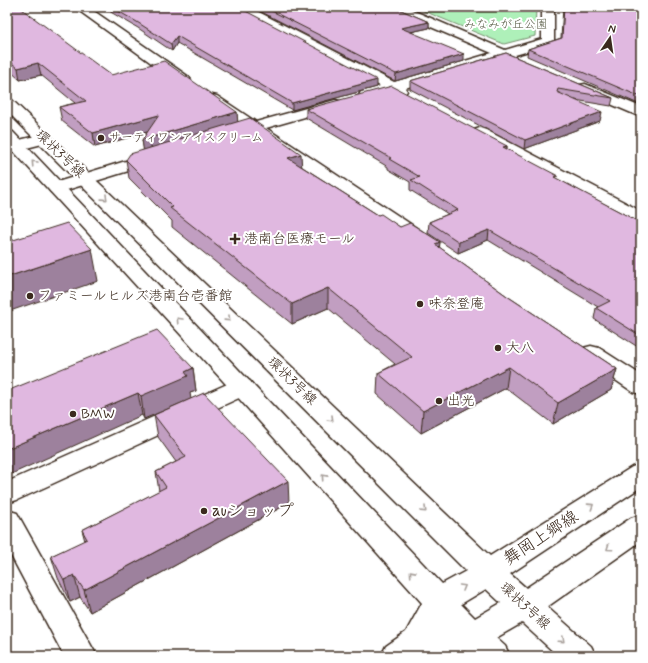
<svg xmlns="http://www.w3.org/2000/svg" width="648" height="663" viewBox="0 0 648 663" font-family="Mynerve,'Klee One',sans-serif">
  <style>
    .green { fill: #aef0b9; stroke: #748d6c }
    .lines { fill: none; stroke-linecap: round; stroke-linejoin: round }
    .minor-casing { stroke: #3b2a1e; stroke-width: 3 }
    .tertiary-casing { stroke: #3b2a1e; stroke-width: 3 }
    .minor { fill: #fff; fill-rule: evenodd }
    .tertiary { fill: #fff; fill-rule: evenodd }
    .wall { fill: #c19ec1; stroke: #3b2a1e }
    .shaded-wall { fill: #9d819d; stroke: #3b2a1e }
    .building { fill: #e0b8e0; stroke: #3b2a1e }
    .oneway { stroke: #a79f9a }
    .poi-dot { fill: #3b2a1e; stroke: #fff; stroke-width: 1.5 }
    .labels { text-anchor: middle; dominant-baseline: central; stroke-width: 4; stroke-linejoin: round; paint-order: stroke }
    .far-park-label { font-size: 12px; fill: #585c45; stroke: #fff }
    .far-poi-label { font-size: 12px; fill: #3b2a1e; stroke: #fff; text-anchor: start }
    .street-label { font-size: 14px; fill: #3b2a1e; stroke: #fff }
    .poi-label { font-size: 14px; fill: #3b2a1e; stroke: #fff; text-anchor: start }
    .near-poi-label { font-size: 17px; fill: #3b2a1e; stroke: #fff; text-anchor: start }
    .near-street-label { font-size: 17px; fill: #3b2a1e; stroke: #fff }
  </style>
  <rect width="100%" height="100%" fill="#fff"/>
  <filter id="ink" filterUnits="userSpaceOnUse"><feTurbulence type="fractalNoise" baseFrequency=".025" numOctaves="2"/><feDisplacementMap in="SourceGraphic" scale="8" xChannelSelector="R" yChannelSelector="G"/><feConvolveMatrix kernelMatrix="1 2 1 2 8 2 1 2 1" color-interpolation-filters="sRGB"/></filter>
  <g filter="url(#ink)">
    <path class="green" d="M 414,7 L 536,7 L 535,36 L 504,44 Z"/>
    <g class="lines">
      <defs>
        <path id="minor" d="M 74,7 L 88,7 L 189,77 L 191,80 L 189,83 L 184,84 L 179,83 Z
          M 234,7 L 249,7 L 394,82 L 492,53 L 391,10 L 389,7 L 405,7 L 505,50 L 542,39 L 542,7 L 554,7 L 554,41 L 553,44 L 515,55 L 514,59 L 509,60 L 503,58 L 405,88 L 407,91 L 405,94 C 399,96 395,92 389,93 C 379,94 371,101 361,98 L 359,95 L 361,92 L 380,86 L 236,10 Z
          M 585,84 L 641,107 L 641,117 L 580,91 L 578,88 L 580,85 Z
          M 212,95 L 217,96 L 256,122 L 335,100 L 340,101 L 342,104 L 340,107 L 266,128 L 433,239 L 436,243 L 433,247 L 426,249 L 419,247 L 251,133 L 243,135 L 237,133 L 235,130 L 237,127 L 241,126 L 207,102 L 205,99 L 207,96 Z
          M 480,128 L 486,130 L 641,211 L 641,219 L 635,221 L 629,219 L 474,136 L 472,133 L 474,130 Z
          M 44,134 L 50,136 L 52,139 L 50,142 L 7,153 L 7,143 Z
          M 155,152 L 161,153 L 163,157 L 161,161 L 57,193 L 51,192 L 48,188 L 51,184 Z
          M 591,346 L 599,348 L 641,375 L 641,394 L 633,392 L 583,358 L 580,353 L 583,348 Z
          M 242,379 L 250,381 L 254,387 L 250,393 L 17,500 L 7,503 L 7,482 L 234,381 Z
          M 7,510 L 17,513 L 97,656 L 64,656 L 7,548 Z"/>
        <path id="tertiary" d="M 7,99 L 12,100 L 490,556 L 632,467 L 641,464 L 641,487 L 510,574 L 526,588 L 631,518 L 641,515 L 641,541 L 547,607 L 591,646 L 596,656 L 558,656 L 522,623 L 496,638 L 505,646 L 510,656 L 471,656 L 465,651 L 423,656 L 381,656 L 386,646 L 406,632 L 422,603 L 234,393 L 7,144 L 7,130 L 13,132 L 442,584 L 466,571 L 7,111 ZM 486,589 L 501,603 L 475,618 L 461,604 Z"/>
      </defs>
      <use href="#minor" class="minor-casing"/>
      <use href="#tertiary" class="tertiary-casing"/>
      <use href="#minor" class="minor"/>
      <use href="#tertiary" class="tertiary"/>
    </g>
    <path class="wall" d="M 7,7 L 111,75 L 237,112 L 237,121 L 301,166 L 378,215 L 400,227 L 440,242 L 439,247 L 507,296 L 617,369 L 611,390 L 553,424 L 506,388 L 421,433 L 377,394 L 378,373 L 395,364 L 328,308 L 292,324 L 172,227 L 172,221 L 129,178 L 126,160 L 144,150 L 142,140 L 148,132 L 95,147 L 62,121 L 59,107 L 75,103 L 41,75 L 20,80 L 7,68 Z
      M 102,7 L 238,7 L 377,87 L 292,110 L 177,43 L 172,51 L 138,28 Z
      M 252,7 L 394,7 L 429,22 L 429,28 L 411,32 L 464,61 L 395,81 Z
      M 563,7 L 641,7 L 641,105 L 527,56 L 528,49 L 561,38 Z
      M 506,53 L 613,98 L 611,106 L 575,100 L 600,121 L 524,149 L 410,89 L 410,81 Z
      M 306,109 L 507,146 L 507,149 L 557,179 L 641,223 L 641,349 L 594,319 L 596,308 L 598,307 L 488,240 L 458,253 L 428,233 L 429,222 L 448,214 L 410,190 L 410,182 L 388,169 L 388,167 L 306,118 Z
      M 193,368 L 196,391 L 190,393 L 144,419 L 142,415 L 7,391 Z
      M 154,415 L 289,503 L 90,612 L 80,597 L 70,602 L 58,578 L 51,556 L 85,541 L 82,530 L 159,491 L 156,472 L 176,462 L 158,437 Z"/>
    <path class="shaded-wall" d="M 429,22 L 429,28 L 401,34 L 401,28 Z
      M 177,36 L 177,43 L 172,51 L 171,44 Z
      M 464,54 L 464,61 L 395,81 L 396,74 Z
      M 38,63 L 41,75 L 20,80 L 18,68 Z
      M 377,80 L 377,87 L 292,110 L 292,103 Z
      M 237,112 L 238,125 L 144,154 L 142,140 Z
      M 602,112 L 600,121 L 524,149 L 525,140 Z
      M 159,115 L 161,128 L 95,147 L 93,133 Z
      M 507,146 L 506,155 L 503,147 Z
      M 301,154 L 302,171 L 288,158 Z
      M 489,230 L 488,240 L 458,253 L 459,242 Z
      M 440,242 L 438,261 L 435,244 Z
      M 92,249 L 98,281 L 7,312 L 7,277 Z
      M 641,273 L 641,283 L 637,276 Z
      M 328,288 L 328,308 L 292,324 L 292,304 Z
      M 509,367 L 506,388 L 421,433 L 423,411 Z
      M 193,368 L 196,391 L 190,393 L 191,399 L 144,419 L 141,396 L 185,372 Z
      M 617,369 L 611,390 L 553,424 L 558,403 Z
      M 138,393 L 142,415 L 7,476 L 7,449 Z
      M 288,481 L 289,503 L 90,612 L 84,590 Z
      M 74,575 L 80,597 L 70,602 L 64,580 Z"/>
    <path class="building" d="M 7,7 L 19,7 L 111,75 L 164,61 L 237,112 L 142,140 L 159,115 L 93,133 L 59,107 L 86,101 L 38,63 L 18,68 L 7,59 Z
      M 111,7 L 238,7 L 377,80 L 292,103 L 177,36 L 171,44 L 137,22 Z
      M 264,7 L 394,7 L 429,22 L 401,28 L 464,54 L 396,74 Z
      M 564,7 L 641,7 L 641,97 L 528,49 L 562,38 Z
      M 506,53 L 613,98 L 558,89 L 557,92 L 602,112 L 525,140 L 410,81 Z
      M 392,86 L 507,146 L 503,147 L 558,176 L 554,177 L 641,223 L 641,273 L 637,276 L 641,278 L 641,336 L 596,308 L 610,301 L 489,230 L 459,242 L 429,222 L 458,210 L 411,180 L 420,177 L 389,159 L 391,158 L 306,109 Z
      M 250,118 L 301,154 L 288,158 L 378,215 L 381,214 L 400,227 L 410,223 L 440,242 L 435,244 L 507,296 L 617,369 L 558,403 L 509,367 L 423,411 L 378,373 L 412,357 L 328,288 L 292,304 L 170,208 L 173,207 L 126,160 L 130,154 Z
      M 67,223 L 92,249 L 7,277 L 7,242 Z
      M 157,330 L 193,368 L 185,372 L 188,376 L 141,396 L 138,393 L 7,449 L 7,391 Z
      M 204,393 L 288,481 L 84,590 L 74,575 L 64,580 L 51,556 L 87,539 L 82,530 L 166,487 L 156,472 L 186,457 L 154,415 Z"/>
    <defs><path id="oneway-chevron" d="M-2-3.5L2.5 0L-2 3.5" fill="none" stroke-width="1.6" stroke-linecap="round" stroke-linejoin="round"/></defs>
    <g class="oneway">
      <use href="#oneway-chevron" transform="translate(34 163) rotate(-133)"/>
      <use href="#oneway-chevron" transform="translate(105 198) rotate(44)"/>
      <use href="#oneway-chevron" transform="translate(228 319) rotate(44)"/>
      <use href="#oneway-chevron" transform="translate(179 320) rotate(-133)"/>
      <use href="#oneway-chevron" transform="translate(331 419) rotate(44)"/>
      <use href="#oneway-chevron" transform="translate(324 477) rotate(-132)"/>
      <use href="#oneway-chevron" transform="translate(591 506) rotate(-33)"/>
      <use href="#oneway-chevron" transform="translate(424 510) rotate(44)"/>
      <use href="#oneway-chevron" transform="translate(609 548) rotate(145)"/>
      <use href="#oneway-chevron" transform="translate(412 573) rotate(-132)"/>
      <use href="#oneway-chevron" transform="translate(463 587) rotate(-30)"/>
      <use href="#oneway-chevron" transform="translate(562 640) rotate(42)"/>
    </g>
  </g>
  <g class="poi-dot">
    <circle cx="101" cy="138" r="4"/>
    <path d="M233 233h4v4h4v4h-4v4h-4v-4h-4v-4h4z"/>
    <circle cx="30" cy="296" r="4"/>
    <circle cx="420" cy="304" r="4"/>
    <circle cx="498" cy="348" r="4"/>
    <circle cx="439" cy="401" r="4"/>
    <circle cx="73" cy="414" r="4"/>
    <circle cx="204" cy="511" r="4"/>
  </g>
  <g class="labels">
    <g class="far-park-label">
      <text x="506" y="25">みなみが丘公園</text>
    </g>
    <g class="far-poi-label">
      <text x="109" y="138">サーティワンアイスクリーム</text>
    </g>
    <g class="street-label">
      <text transform="translate(60 154) rotate(44)">環状3号線</text>
      <text transform="translate(292 381) rotate(44)">環状3号線</text>
      <text transform="translate(525 606) rotate(42)">環状3号線</text>
    </g>
    <g class="poi-label">
      <text x="244" y="239">港南台医療モール</text>
      <text x="38" y="296">ファミールヒルズ港南台壱番館</text>
      <text x="428" y="304">味奈登庵</text>
      <text x="506" y="348">大八</text>
      <text x="447" y="401">出光</text>
      <text x="81" y="414">BMW</text>
    </g>
    <g class="near-poi-label">
      <text x="212" y="511">auショップ</text>
    </g>
    <g class="near-street-label">
      <text transform="translate(541 538) rotate(-33)">舞岡上郷線</text>
    </g>
  </g>
  <rect width="648" height="663" fill="none" stroke="#fff" stroke-width="24"/>
  <rect x="12" y="12" width="624" height="639" fill="none" stroke="#3b2a1e" stroke-width="1.5" filter="url(#ink)"/>
  <g transform="translate(610 38) rotate(13)" stroke="#ffffff" stroke-width="3" paint-order="stroke">
  <path d="M0-3L7 15L0 10L-7 15Z" fill="#3b2a1e"/>
  <text y="-6" font-size="11" font-weight="bold" text-anchor="middle" fill="#3b2a1e">N</text>
  </g>
</svg>
